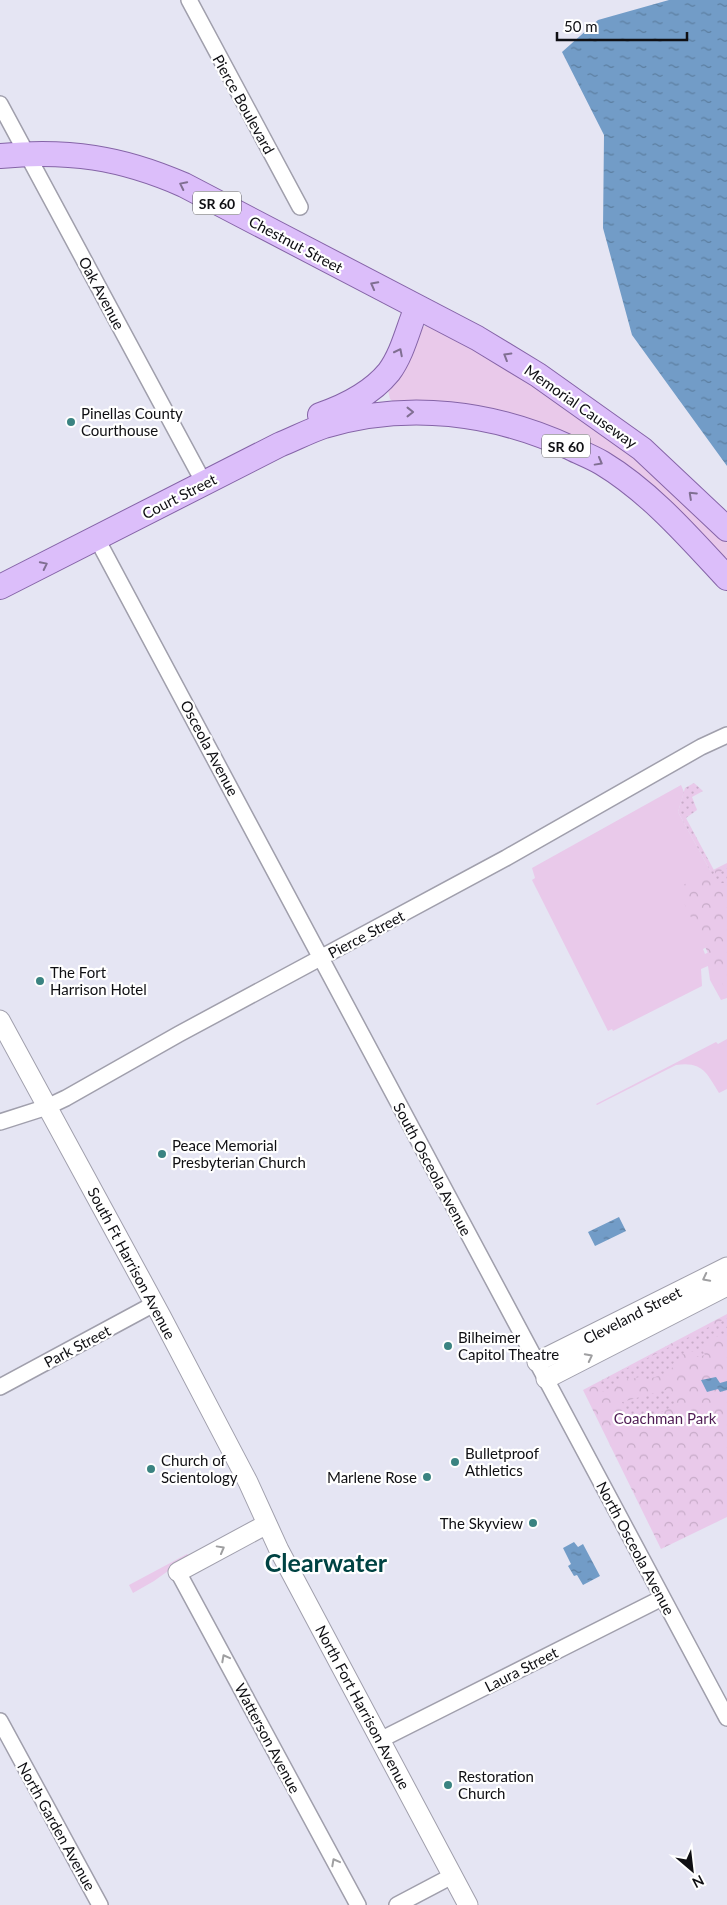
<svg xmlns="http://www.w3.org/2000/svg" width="727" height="1905" viewBox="0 0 727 1905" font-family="Lato,sans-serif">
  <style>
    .grass { fill: #e9c9ea }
    .park { fill: url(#park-crowns) }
    .garden { fill: url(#garden-dots) }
    .water { fill: url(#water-ripples) }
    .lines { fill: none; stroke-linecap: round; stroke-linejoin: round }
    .minor-casing { stroke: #a09fac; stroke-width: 18 }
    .tertiary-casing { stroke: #a09fac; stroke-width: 21 }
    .primary-casing { stroke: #8564a7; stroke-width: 26 }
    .minor { stroke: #fff; stroke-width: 15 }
    .tertiary { stroke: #fff; stroke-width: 19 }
    .primary { stroke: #dcbefa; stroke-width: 24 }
    .oneway { stroke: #806f92 }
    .oneway2 { stroke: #9f9fa1 }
    .poi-dot { fill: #3a8381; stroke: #fff; stroke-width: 2 }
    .labels { text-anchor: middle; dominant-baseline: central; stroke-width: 4.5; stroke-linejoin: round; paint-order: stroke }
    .shield { fill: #fff; stroke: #57575a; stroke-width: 1 }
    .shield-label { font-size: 14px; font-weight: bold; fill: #0f0f13 }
    .street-label { font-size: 15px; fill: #0f0f13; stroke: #fff }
    .poi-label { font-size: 15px; fill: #0f0f13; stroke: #fff; text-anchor: start }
    .park-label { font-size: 15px; fill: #501d55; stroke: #fff }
    .town-label { font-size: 25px; font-weight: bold; fill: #004343; stroke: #fff }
  </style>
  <defs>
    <pattern id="park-crowns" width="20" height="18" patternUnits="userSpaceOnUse" patternTransform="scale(1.25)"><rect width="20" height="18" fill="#e9c9ea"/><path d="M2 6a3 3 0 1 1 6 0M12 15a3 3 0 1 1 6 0" fill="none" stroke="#c7abc8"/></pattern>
    <pattern id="garden-dots" width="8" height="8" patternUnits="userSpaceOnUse" patternTransform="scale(1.25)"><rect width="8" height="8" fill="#e9c9ea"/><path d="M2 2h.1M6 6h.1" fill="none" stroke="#c7abc8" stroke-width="1.8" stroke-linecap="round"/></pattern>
    <pattern id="water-ripples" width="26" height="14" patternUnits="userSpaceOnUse" patternTransform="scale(1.25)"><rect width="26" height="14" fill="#729cc7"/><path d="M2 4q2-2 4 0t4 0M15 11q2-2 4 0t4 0" fill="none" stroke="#5c7ea0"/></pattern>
  </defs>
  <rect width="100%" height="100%" fill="#e5e5f3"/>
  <path class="grass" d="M 427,325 L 515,372 L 635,457 L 706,521 L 727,543 L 727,562 L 578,438 L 539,422 L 497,410 L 474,406 L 394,402 L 390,399 L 388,390 L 419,329 Z
    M 681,785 L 684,792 L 678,812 L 717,883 L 727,937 L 703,949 L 705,954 L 727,943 L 727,998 L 721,1000 L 710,980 L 708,966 L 701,969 L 702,986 L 613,1031 L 612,1029 L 608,1031 L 532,880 L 535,878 L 532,868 Z
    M 727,1039 L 727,1089 L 719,1093 C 707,1073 702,1061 676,1065 L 597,1105 L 596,1104 L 716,1042 L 718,1044 Z
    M 187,1554 L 189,1556 L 154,1581 L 133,1593 L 129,1585 Z"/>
  <path class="park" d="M 727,863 L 727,993 L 677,888 Z
    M 727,1314 L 727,1517 L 661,1549 L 583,1390 Z"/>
  <path class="garden" d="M 694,783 L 703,791 L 692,797 L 697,810 L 686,818 L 716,874 L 727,868 L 727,883 L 717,883 L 678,812 L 685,788 Z
    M 727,1318 L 727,1328 L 723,1330 L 725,1334 L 706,1340 L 708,1345 L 701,1348 L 705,1355 L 697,1357 L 694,1351 L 678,1356 L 681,1361 L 673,1363 L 675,1367 L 664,1370 L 665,1374 L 645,1380 L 643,1376 L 628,1380 L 626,1377 L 615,1380 L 618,1387 L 603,1392 L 598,1383 Z
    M 669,1389 L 677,1404 L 635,1426 L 622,1402 Z"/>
  <path class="water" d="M 669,0 L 727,0 L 727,466 L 632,335 L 603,228 L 604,135 L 562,52 L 598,20 Z
    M 619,1217 L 626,1231 L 595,1246 L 588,1232 Z
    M 716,1377 L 720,1383 L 727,1381 L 727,1390 L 720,1392 L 718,1389 L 707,1392 L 701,1380 Z
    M 574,1542 L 578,1547 L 583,1544 L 600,1576 L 583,1585 L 577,1575 L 574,1576 L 568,1566 L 571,1564 L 563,1548 Z"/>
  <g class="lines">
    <defs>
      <path id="minor" d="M 189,0 L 300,207
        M 0,104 L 204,483
        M 97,539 L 727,1718
        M 0,1122 L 47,1107 L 66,1098 L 179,1034 L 506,858 L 701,747 L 727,735
        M 0,1387 L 154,1304
        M 178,1572 L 358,1905
        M 0,1721 L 100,1905
        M 380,1740 L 662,1598
        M 397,1905 L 452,1876"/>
      <path id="tertiary" d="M 0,1020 L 161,1316 L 248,1482 L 279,1550 L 468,1905
        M 537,1362 L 727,1267
        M 546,1379 L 727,1286
        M 178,1572 L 267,1524"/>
      <path id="primary" d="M 0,156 C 69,150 120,157 184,185 L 477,338 L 538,375 L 642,449 L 727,529
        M 320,415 C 346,406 371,394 389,372 C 403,353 408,328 417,307
        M 0,587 L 279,445 C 294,439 309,431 324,426 C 407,401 494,412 571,448 C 581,453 592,457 602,463 C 650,492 689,537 727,578"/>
    </defs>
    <use href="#minor" class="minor-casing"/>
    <use href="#tertiary" class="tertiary-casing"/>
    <use href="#primary" class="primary-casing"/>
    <use href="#minor" class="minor"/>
    <use href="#tertiary" class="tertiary"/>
    <use href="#primary" class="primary"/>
  </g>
  <defs><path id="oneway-chevron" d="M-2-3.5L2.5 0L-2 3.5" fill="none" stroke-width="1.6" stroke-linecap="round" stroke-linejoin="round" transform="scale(1.25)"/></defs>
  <g class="oneway">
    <use href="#oneway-chevron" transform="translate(183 185) rotate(-154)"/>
    <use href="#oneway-chevron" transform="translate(374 285) rotate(-152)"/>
    <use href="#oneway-chevron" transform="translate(399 352) rotate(-63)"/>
    <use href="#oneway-chevron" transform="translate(507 356) rotate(-149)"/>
    <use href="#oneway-chevron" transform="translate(410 412)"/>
    <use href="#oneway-chevron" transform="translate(599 462) rotate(29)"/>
    <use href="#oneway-chevron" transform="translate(692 495) rotate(-137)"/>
    <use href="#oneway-chevron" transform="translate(44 565) rotate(-26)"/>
  </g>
  <g class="oneway2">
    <use href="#oneway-chevron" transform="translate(706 1278) rotate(153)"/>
    <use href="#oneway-chevron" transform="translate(589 1357) rotate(-27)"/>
    <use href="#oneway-chevron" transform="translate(221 1549) rotate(-29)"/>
    <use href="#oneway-chevron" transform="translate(225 1658) rotate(-118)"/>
    <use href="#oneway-chevron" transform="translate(335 1862) rotate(-118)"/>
  </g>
  <g class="poi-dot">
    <circle cx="71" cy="422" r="5"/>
    <circle cx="40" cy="981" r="5"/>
    <circle cx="162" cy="1154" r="5"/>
    <circle cx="448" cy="1346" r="5"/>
    <circle cx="455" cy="1462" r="5"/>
    <circle cx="151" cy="1469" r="5"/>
    <circle cx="427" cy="1477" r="5"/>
    <circle cx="533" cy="1523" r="5"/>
    <circle cx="448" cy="1785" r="5"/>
  </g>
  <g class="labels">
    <g class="shield">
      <rect x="193" y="191.5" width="48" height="23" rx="4"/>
      <rect x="542" y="434.5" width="48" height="23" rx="4"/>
    </g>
    <g class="shield-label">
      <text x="217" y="203">SR 60</text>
      <text x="566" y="446">SR 60</text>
    </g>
    <g class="street-label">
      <text transform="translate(244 104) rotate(61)">Pierce Boulevard</text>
      <text transform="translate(296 244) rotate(28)">Chestnut Street</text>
      <text transform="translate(102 293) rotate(62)">Oak Avenue</text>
      <text transform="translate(581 406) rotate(35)">Memorial Causeway</text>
      <text transform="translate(179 496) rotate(-27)">Court Street</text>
      <text transform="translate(210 748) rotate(62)">Osceola Avenue</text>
      <text transform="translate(366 934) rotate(-28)">Pierce Street</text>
      <text transform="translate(433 1169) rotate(62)">South Osceola Avenue</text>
      <text transform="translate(132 1263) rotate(62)">South Ft Harrison Avenue</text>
      <text transform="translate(632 1315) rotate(-27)">Cleveland Street</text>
      <text transform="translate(77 1346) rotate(-28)">Park Street</text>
      <text transform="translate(636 1548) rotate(62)">North Osceola Avenue</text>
      <text transform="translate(521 1669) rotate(-27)">Laura Street</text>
      <text transform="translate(363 1707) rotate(62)">North Fort Harrison Avenue</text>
      <text transform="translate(268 1738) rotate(62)">Watterson Avenue</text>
      <text transform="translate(57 1826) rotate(61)">North Garden Avenue</text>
    </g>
    <g class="poi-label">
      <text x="81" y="413">Pinellas County<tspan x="81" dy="17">Courthouse</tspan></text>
      <text x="50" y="972">The Fort<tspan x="50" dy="17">Harrison Hotel</tspan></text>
      <text x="172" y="1145">Peace Memorial<tspan x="172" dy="17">Presbyterian Church</tspan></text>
      <text x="458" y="1337">Bilheimer<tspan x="458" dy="17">Capitol Theatre</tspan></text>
      <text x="465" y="1453">Bulletproof<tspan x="465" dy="17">Athletics</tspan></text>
      <text x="161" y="1460">Church of<tspan x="161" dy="17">Scientology</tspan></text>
      <text x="417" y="1477" text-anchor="end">Marlene Rose</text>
      <text x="523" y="1523" text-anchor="end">The Skyview</text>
      <text x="458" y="1776">Restoration<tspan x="458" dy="17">Church</tspan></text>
    </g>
    <g class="park-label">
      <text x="665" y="1418">Coachman Park</text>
    </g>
    <g class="town-label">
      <text x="326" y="1562">Clearwater</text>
    </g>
  </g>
  <g transform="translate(692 1870) rotate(152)" stroke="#ffffff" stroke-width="4" paint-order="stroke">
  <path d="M0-4L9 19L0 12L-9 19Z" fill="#0f0f13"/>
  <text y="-8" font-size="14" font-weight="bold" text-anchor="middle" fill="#0f0f13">N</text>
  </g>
  <path d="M557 32v8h130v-8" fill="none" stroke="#0f0f13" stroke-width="2.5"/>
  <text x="564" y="32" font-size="15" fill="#0f0f13" stroke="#ffffff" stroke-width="4" paint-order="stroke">50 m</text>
</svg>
